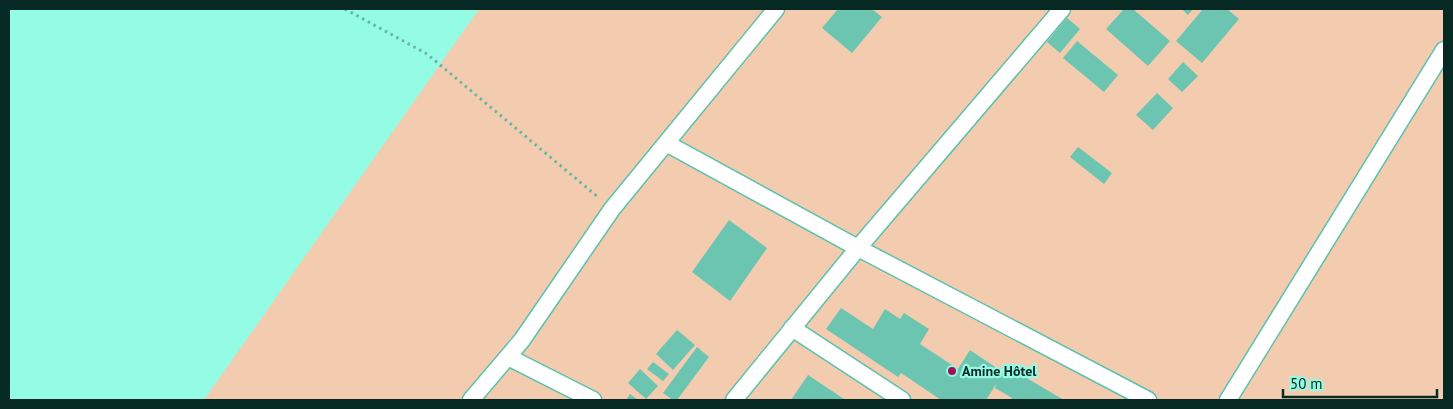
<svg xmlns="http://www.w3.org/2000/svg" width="1453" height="409" viewBox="0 0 1453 409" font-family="'PT Sans',sans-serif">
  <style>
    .green { fill: #f3ccb0 }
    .building { fill: #6bc5b1 }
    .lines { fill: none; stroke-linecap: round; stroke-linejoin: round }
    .minor-casing { stroke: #5ac2ac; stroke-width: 19 }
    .path { stroke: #66b7a6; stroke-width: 3; stroke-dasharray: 2.5 4; stroke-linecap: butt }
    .minor { stroke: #fff; stroke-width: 16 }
    .poi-dot { fill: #a0115a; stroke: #94fbe4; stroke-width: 2 }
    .labels { text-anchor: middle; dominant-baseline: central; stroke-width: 4.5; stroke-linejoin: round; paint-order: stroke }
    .poi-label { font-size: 14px; font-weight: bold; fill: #072923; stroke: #94fbe4; text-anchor: start }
  </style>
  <rect width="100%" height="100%" fill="#94fbe4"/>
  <path class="green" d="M 479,9 L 1444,9 L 1444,400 L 204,400 Z"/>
  <path class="building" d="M 838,9 L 872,9 L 882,17 L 852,53 L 822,28 Z
    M 1124,9 L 1133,9 L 1170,41 L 1148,66 L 1106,29 Z
    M 1182,9 L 1193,9 L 1188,15 Z
    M 1203,9 L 1227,9 L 1239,19 L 1202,63 L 1176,41 Z
    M 1067,18 L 1080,29 L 1060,53 L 1047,42 Z
    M 1077,41 L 1118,75 L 1104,92 L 1063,58 Z
    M 1183,62 L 1198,76 L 1182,92 L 1168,79 Z
    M 1157,93 L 1173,108 L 1153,130 L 1136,115 Z
    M 1078,147 L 1112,173 L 1104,184 L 1070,157 Z
    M 729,220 L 767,248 L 730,301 L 692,272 Z
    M 841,308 L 873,329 L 885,309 L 900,319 L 904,313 L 929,329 L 920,344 L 958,369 L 970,350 L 1004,373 L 1008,367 L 1064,400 L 1010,400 L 1012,398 L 995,388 L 997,383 L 986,400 L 941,400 L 901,373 L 898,377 L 826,329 Z
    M 677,330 L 695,345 L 673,370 L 656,354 Z
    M 697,347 L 709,357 L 677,400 L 673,400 L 663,393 Z
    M 653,362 L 669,374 L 663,381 L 647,369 Z
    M 640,369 L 658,386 L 646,399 L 628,383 Z
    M 808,375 L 844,399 L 843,400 L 791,400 Z
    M 630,394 L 638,400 L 626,400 Z"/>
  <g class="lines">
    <defs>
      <path id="minor" d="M 666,143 L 858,248 L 1148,400
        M 792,328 L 902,400
        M 508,357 L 593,400
        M 471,400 L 522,340 L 612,209 L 776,9
        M 734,400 L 858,248 L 1062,9
        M 1228,400 L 1444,50"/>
    </defs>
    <use href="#minor" class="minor-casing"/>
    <path class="path" d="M 345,9 L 427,54 L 598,197"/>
    <use href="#minor" class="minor"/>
  </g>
  <circle class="poi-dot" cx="952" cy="371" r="5"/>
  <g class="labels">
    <g class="poi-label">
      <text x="962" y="371">Amine Hôtel</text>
    </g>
  </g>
  <rect width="1453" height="409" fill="none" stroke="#072923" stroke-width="20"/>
  <path d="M1283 389v8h154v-8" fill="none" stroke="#072923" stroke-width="2.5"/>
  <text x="1290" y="389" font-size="15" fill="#072923" stroke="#94fbe4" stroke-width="4" paint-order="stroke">50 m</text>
</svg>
